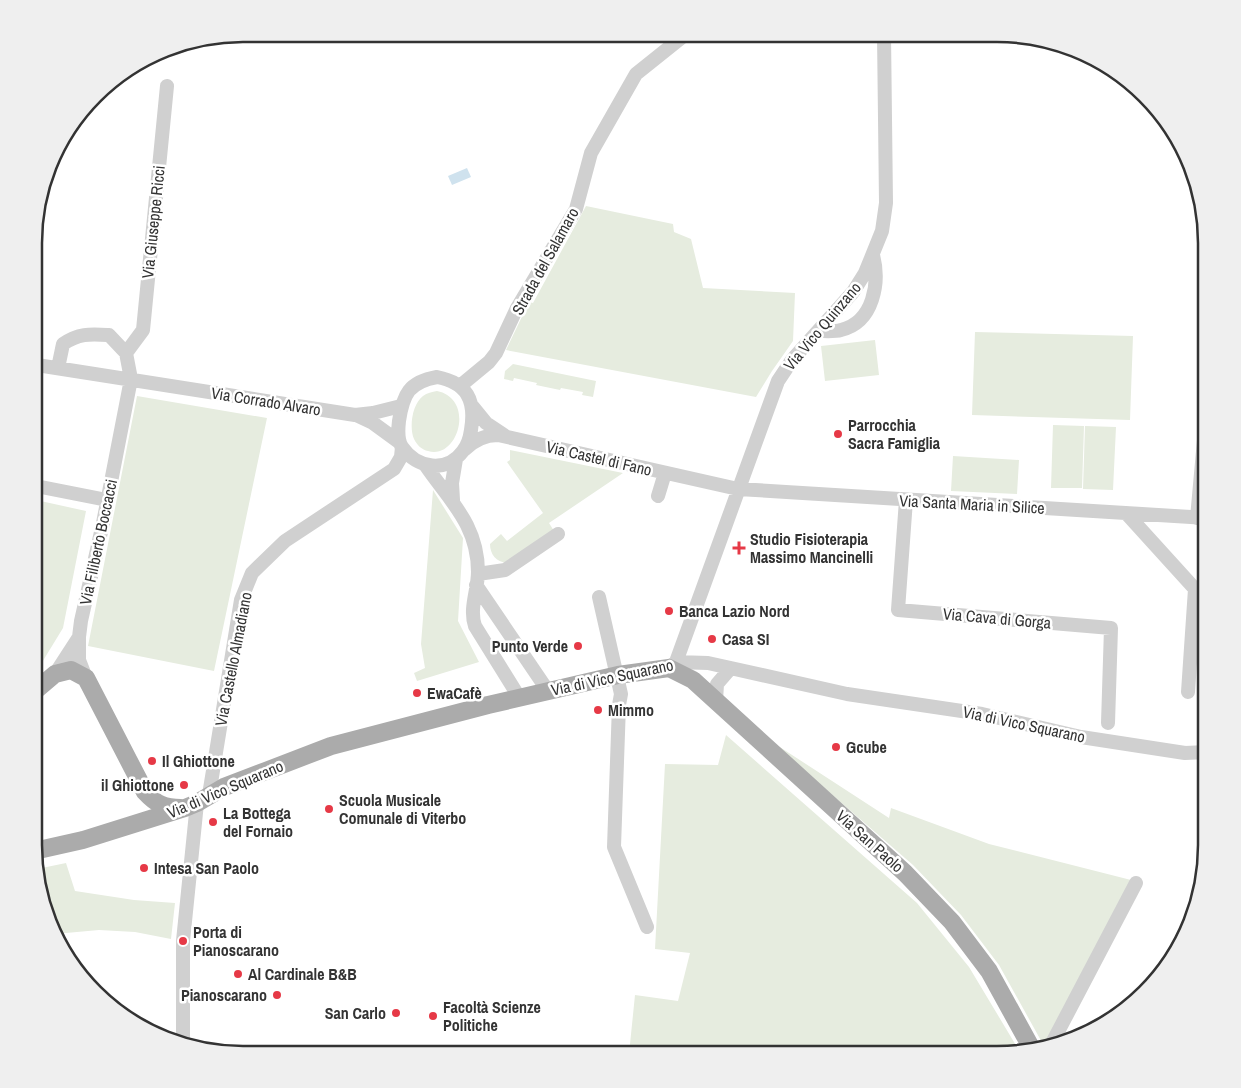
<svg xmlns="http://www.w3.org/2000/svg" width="1241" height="1088" viewBox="0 0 1241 1088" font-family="'Archivo Narrow',sans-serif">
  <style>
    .green { fill: #e6ecdf }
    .water { fill: #cfe2ee }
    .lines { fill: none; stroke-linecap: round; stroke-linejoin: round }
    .minor { stroke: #d0d0d0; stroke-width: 14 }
    .major { stroke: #ababab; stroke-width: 18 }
    .poi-dot { fill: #e63946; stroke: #fff; stroke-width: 2 }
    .labels { text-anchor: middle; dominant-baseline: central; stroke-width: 5; stroke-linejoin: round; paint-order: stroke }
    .street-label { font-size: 16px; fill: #333; stroke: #fff }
    .poi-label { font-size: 16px; font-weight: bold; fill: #333; stroke: #fff; text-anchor: start }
    .rim { fill: none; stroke: #333; stroke-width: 2.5 }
  </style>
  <rect width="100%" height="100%" fill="#fff"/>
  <path class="green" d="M 586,206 L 673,224 L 674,232 L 691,239 L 703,288 L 795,293 L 793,341 L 772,371 L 756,397 L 506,350 L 529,302 L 533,303 Z
    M 975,332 L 1133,336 L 1130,420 L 972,415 Z
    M 875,340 L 879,375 L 825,381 L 821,346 Z
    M 513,364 L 596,381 L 593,397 L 582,395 L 583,392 L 561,388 L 560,390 L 536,385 L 537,383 L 514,378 L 513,381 L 504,379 L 505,371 Z
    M 437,391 C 476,399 458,460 428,451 C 422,450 417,445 414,439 C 409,428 412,404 423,396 C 427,393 432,392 437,391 Z
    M 137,396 L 267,418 L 214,671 L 88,646 Z
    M 1053,425 L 1084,426 L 1082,488 L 1051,488 Z
    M 1085,426 L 1116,427 L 1113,490 L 1083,489 Z
    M 510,450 L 623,473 L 549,523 L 554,531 L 507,563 C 496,562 490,554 490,544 L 501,534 L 507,541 L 543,513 L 507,462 L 510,460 Z
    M 953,456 L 1019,460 L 1017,494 L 951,491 Z
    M 433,490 L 463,538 L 458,621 L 479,662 L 417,681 L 414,673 L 425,668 L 421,644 Z
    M 36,500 L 86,511 L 63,628 L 41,664 L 35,669 Z
    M 726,735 L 917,903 L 969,967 L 1020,1052 L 1011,1054 L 629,1054 L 635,995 L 678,1001 L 690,953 L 655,949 L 665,764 L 718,765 Z
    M 769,740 L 889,818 L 891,808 L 989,844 L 1131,880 L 1044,1046 L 999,965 L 961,915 L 913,865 Z
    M 66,863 L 75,891 L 134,900 L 175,903 L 171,939 L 135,932 L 99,930 L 55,934 L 50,925 L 37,869 Z"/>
  <path class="water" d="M 467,168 L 471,177 L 452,185 L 448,176 Z"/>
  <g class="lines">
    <path class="minor" d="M 818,331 C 825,331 834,332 841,330 C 874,322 880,282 873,255
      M 126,353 L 143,330 L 167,86
      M 37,365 L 355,415 L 373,413 L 401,406
      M 437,377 C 467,383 476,400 471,430 C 470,437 468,445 463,451 C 447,473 417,469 402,447 C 397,440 398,430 399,421 C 403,394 409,382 437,377 Z
      M 460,386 L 489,362 L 496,353 L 517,308 L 576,209 L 591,153 L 636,74 L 686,34
      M 473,407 L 486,423 L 504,435
      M 356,415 L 373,423 L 399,442
      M 464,450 C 474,440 484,435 498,435 L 738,489 L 1207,518
      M 426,466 C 450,501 478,525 478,572 C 478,590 469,608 475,626 L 519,697
      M 36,486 L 107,500
      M 658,496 L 665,473
      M 453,500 L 452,483 L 456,459
      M 906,500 L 898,610 L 1111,628 L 1108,723
      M 1126,513 L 1195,589 L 1188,692
      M 1197,518 L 1207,407
      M 478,574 L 505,570 L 558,534
      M 476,585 L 548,691
      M 599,597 L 621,694 L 619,705 L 614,847 L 647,927
      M 79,637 L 79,660 L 86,678
      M 676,662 L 778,381 L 792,360 L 853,292 L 865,273 L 882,231 L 886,203 L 884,34
      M 669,667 L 676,662 L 708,663 L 847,694 L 982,714 L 1081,737 L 1185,753 L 1207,752
      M 55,674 L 79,637 L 81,621 L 103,523 L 131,379 L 126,353 L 109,335 C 90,334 79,333 63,344 L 58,368
      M 716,701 L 717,684 L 730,669
      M 209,795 L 241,600 L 252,573 L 285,541 L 394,469 L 401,457 L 402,447
      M 183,1040 L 183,941 L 197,803
      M 1051,1045 L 1136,883"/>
    <path class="major" d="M 35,691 L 55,674 L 71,670 L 86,678 L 145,792 C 156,804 164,808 181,808
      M 34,851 L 83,840 L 185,808 L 197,803 L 224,787 L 331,746 L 488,705 L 618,675 L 669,668 L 693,680 L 905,873 L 952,922 L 989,971 L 1032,1049"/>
  </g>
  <g class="poi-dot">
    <circle cx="838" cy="434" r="5"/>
    <path d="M736.5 540.5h5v5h5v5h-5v5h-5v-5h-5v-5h5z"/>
    <circle cx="669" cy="611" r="5"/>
    <circle cx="712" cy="639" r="5"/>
    <circle cx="578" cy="646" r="5"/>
    <circle cx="417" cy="693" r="5"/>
    <circle cx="598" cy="710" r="5"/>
    <circle cx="836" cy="747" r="5"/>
    <circle cx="152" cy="761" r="5"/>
    <circle cx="184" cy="785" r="5"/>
    <circle cx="329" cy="809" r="5"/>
    <circle cx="213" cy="822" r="5"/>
    <circle cx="144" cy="868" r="5"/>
    <circle cx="183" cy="941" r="5"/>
    <circle cx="238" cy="974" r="5"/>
    <circle cx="277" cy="995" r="5"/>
    <circle cx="396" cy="1013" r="5"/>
    <circle cx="433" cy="1016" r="5"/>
  </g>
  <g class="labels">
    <g class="street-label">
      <text transform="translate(153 222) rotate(-84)">Via Giuseppe Ricci</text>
      <text transform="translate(545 261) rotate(-61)">Strada del Salamaro</text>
      <text transform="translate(822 326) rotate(-50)">Via Vico Quinzano</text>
      <text transform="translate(266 401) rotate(9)">Via Corrado Alvaro</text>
      <text transform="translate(599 458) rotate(13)">Via Castel di Fano</text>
      <text transform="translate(972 504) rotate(3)">Via Santa Maria in Silice</text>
      <text transform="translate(98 542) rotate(-78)">Via Filiberto Boccacci</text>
      <text transform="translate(997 618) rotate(5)">Via Cava di Gorga</text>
      <text transform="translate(233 659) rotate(-79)">Via Castello Almadiano</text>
      <text transform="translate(612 677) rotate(-12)">Via di Vico Squarano</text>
      <text transform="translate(1024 724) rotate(12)">Via di Vico Squarano</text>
      <text transform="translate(225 789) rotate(-23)">Via di Vico Squarano</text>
      <text transform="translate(870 841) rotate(42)">Via San Paolo</text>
    </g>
    <g class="poi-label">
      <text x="848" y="425">Parrocchia<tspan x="848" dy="18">Sacra Famiglia</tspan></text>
      <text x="750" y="539">Studio Fisioterapia<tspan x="750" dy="18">Massimo Mancinelli</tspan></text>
      <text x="679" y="611">Banca Lazio Nord</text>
      <text x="722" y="639">Casa SI</text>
      <text x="568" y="646" text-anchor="end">Punto Verde</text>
      <text x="427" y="693">EwaCafè</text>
      <text x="608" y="710">Mimmo</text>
      <text x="846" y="747">Gcube</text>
      <text x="162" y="761">Il Ghiottone</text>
      <text x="174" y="785" text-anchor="end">il Ghiottone</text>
      <text x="339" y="800">Scuola Musicale<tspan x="339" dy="18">Comunale di Viterbo</tspan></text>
      <text x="223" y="813">La Bottega<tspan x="223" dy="18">del Fornaio</tspan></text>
      <text x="154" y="868">Intesa San Paolo</text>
      <text x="193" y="932">Porta di<tspan x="193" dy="18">Pianoscarano</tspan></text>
      <text x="248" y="974">Al Cardinale B&amp;B</text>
      <text x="267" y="995" text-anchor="end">Pianoscarano</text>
      <text x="443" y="1007">Facoltà Scienze<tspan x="443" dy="18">Politiche</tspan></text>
      <text x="386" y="1013" text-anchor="end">San Carlo</text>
    </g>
  </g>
  <path d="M0 0H1241V1088H0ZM243 42H997A201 201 0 0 1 1198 243V845A201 201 0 0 1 997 1046H243A201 201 0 0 1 42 845V243A201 201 0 0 1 243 42Z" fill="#efefef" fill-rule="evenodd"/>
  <path class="rim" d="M243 42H997A201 201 0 0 1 1198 243V845A201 201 0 0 1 997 1046H243A201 201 0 0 1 42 845V243A201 201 0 0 1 243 42Z"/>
</svg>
